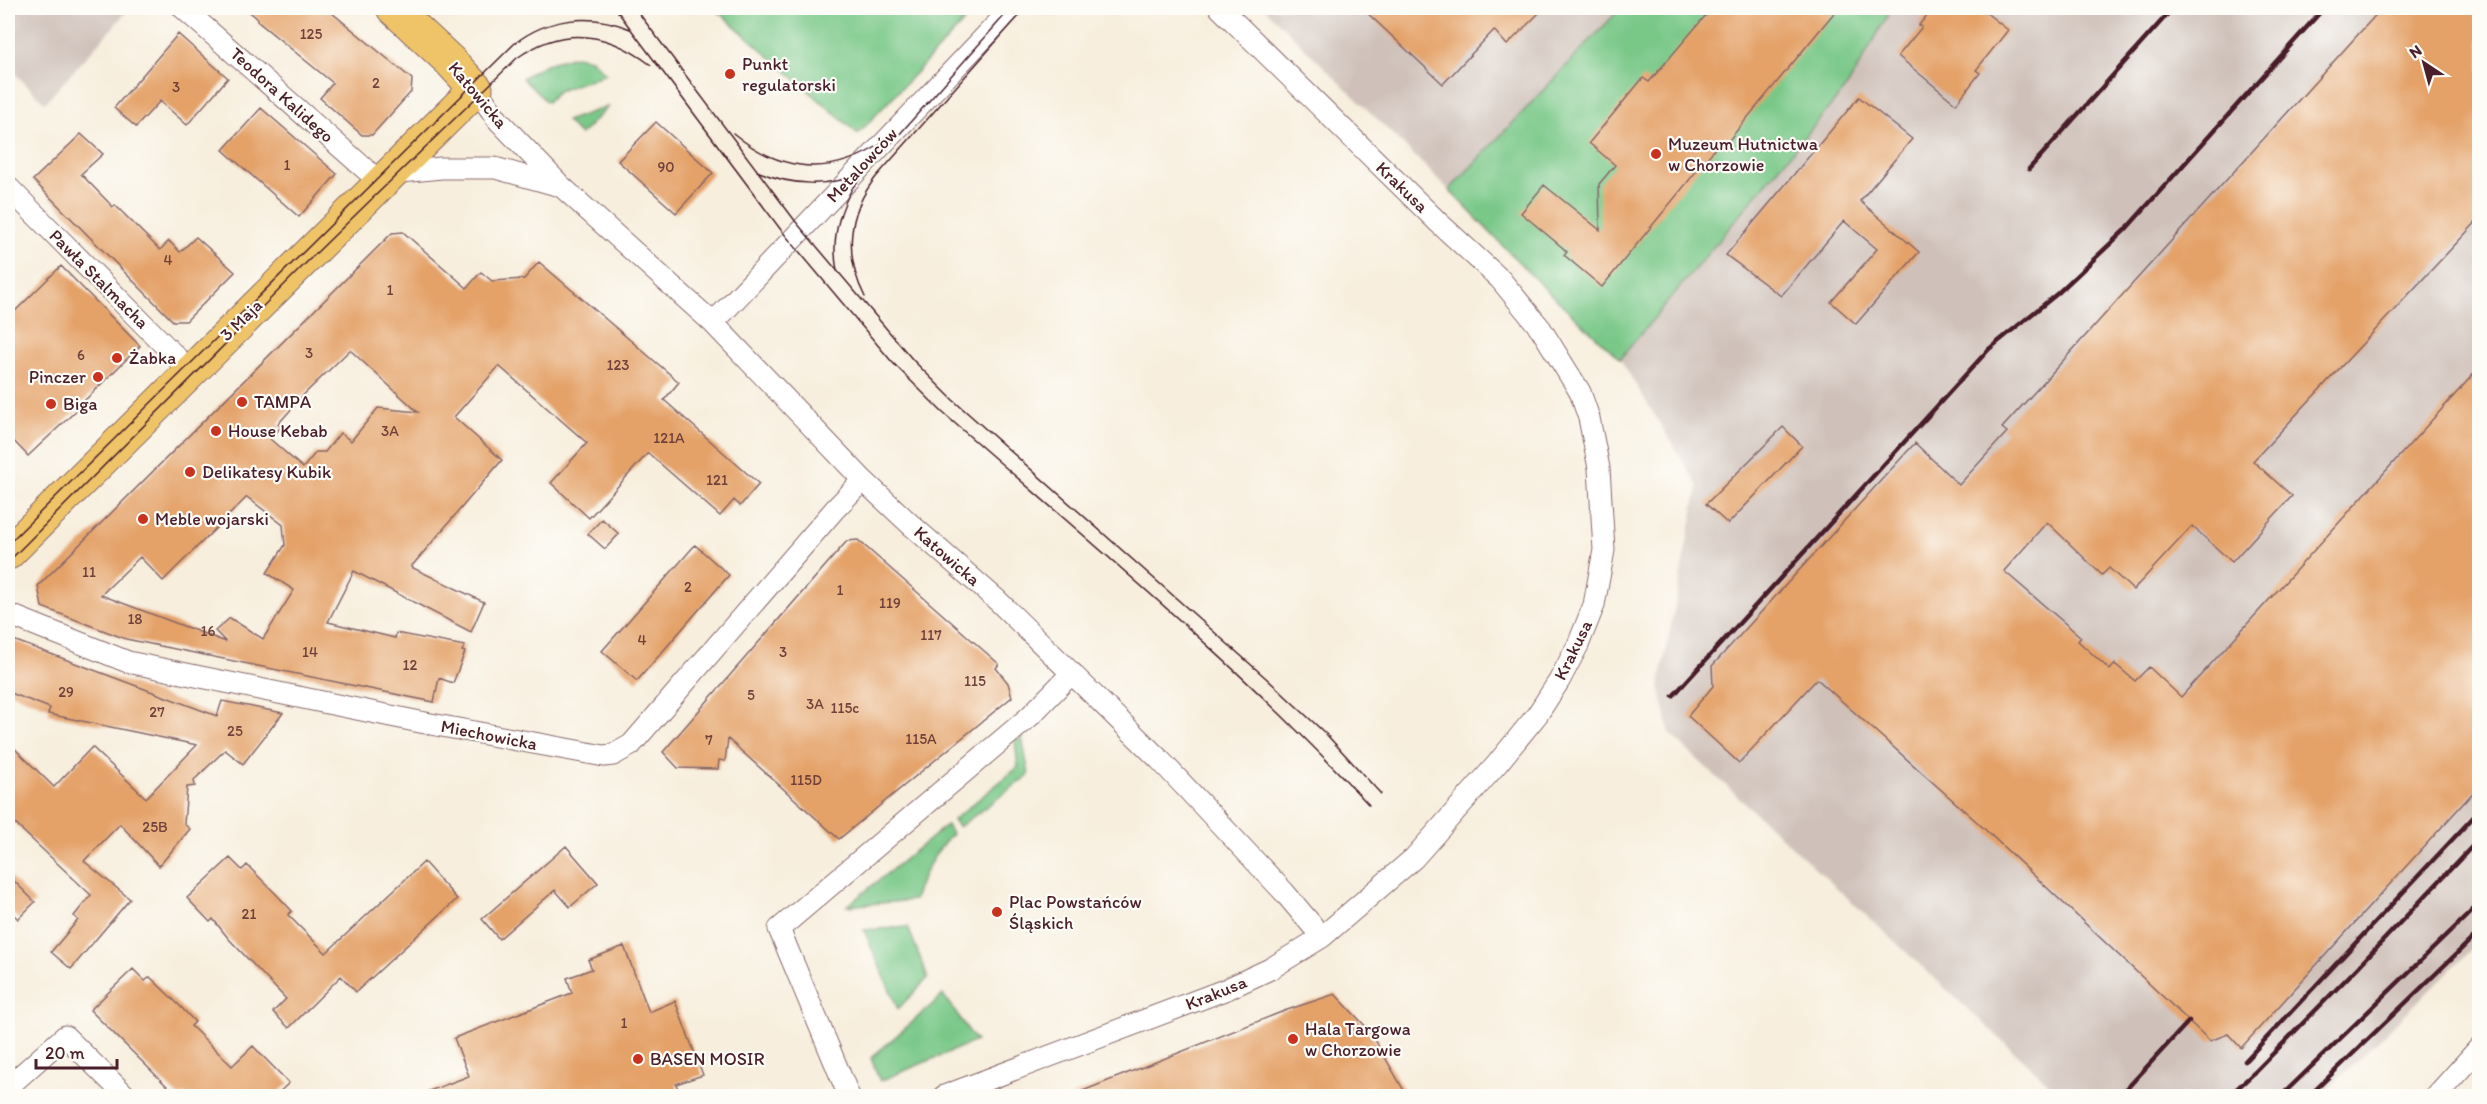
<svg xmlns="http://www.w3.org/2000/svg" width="2487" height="1104" viewBox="0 0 2487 1104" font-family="Itim,sans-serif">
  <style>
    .industrial { fill: #cfc1ba }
    .green { fill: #79c888; stroke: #62745a; stroke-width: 1.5 }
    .building { fill: #e4a167; fill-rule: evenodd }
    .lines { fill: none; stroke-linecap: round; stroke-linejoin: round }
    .minor-casing { stroke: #876769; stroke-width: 23 }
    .primary-casing { stroke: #876769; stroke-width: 35 }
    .minor { stroke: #fff; stroke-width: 21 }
    .primary { stroke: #efc469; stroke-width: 33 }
    .tram { stroke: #4a1f2b; stroke-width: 1.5 }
    .rail { stroke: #4a1f2b; stroke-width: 4.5 }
    .poi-dot { fill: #c8321e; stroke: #fdfcf7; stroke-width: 2 }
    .labels { text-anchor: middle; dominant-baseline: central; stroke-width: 4.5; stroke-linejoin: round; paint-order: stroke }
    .number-label { font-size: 15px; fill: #70403a }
    .poi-label { font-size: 18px; fill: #4a1f2b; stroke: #fdfcf7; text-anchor: start }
    .street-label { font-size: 18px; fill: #4a1f2b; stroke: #fdfcf7 }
  </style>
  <rect width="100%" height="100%" fill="#fdfcf7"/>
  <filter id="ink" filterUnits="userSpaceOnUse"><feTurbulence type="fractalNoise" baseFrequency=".0167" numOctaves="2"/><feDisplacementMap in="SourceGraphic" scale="12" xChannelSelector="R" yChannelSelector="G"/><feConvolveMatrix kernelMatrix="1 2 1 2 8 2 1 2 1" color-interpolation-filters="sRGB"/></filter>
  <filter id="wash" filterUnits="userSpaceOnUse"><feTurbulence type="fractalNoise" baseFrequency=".008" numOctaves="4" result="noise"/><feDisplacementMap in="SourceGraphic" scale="24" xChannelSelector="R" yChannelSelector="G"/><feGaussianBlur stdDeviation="1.35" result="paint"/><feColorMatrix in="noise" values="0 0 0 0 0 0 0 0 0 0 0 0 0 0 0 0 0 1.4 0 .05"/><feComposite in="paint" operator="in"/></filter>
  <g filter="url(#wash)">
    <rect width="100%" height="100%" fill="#f7eedd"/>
    <path class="industrial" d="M 8,8 L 130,8 L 45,103 L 8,67 Z
      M 1264,8 L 1621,8 L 1449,190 Z
      M 1892,8 L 2479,8 L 2479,942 L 2321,1096 L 2062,1096 L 1670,734 L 1659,687 L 1698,486 L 1620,359 L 1848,85 Z"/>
    <path class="green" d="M 714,8 L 977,8 L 858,134 Z
      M 1621,8 L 1892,8 L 1848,85 L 1620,359 L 1540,284 L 1449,190 Z
      M 575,56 L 591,59 L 606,74 L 558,91 L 547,102 L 522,78 L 546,64 Z
      M 609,106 L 580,135 L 566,121 Z
      M 1022,737 L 1029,775 L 959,827 L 953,820 L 1018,767 L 1015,741 Z
      M 947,825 L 952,834 C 933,854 922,874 914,900 L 847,906 Z
      M 908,927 L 928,978 L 898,1009 L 864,930 Z
      M 943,995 L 976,1041 L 880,1081 L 871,1058 Z"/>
    <g id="blocks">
      <path class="building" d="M 245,8 L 326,8 L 412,79 L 411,92 L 372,135 L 362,135 L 320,98 L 333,83 L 257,21 L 258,19 Z
        M 1362,8 L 1544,8 L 1507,45 L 1494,30 L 1443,84 Z
        M 1712,8 L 1838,8 L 1725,145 L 1721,141 L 1602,287 L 1564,255 L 1567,252 L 1563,248 L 1521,213 L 1544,185 L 1600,230 L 1599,184 L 1615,165 L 1589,143 L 1643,78 L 1649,82 Z
        M 1933,8 L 1980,8 L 2008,30 L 1976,70 L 1980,73 L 1956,104 L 1898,56 L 1922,27 L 1919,25 Z
        M 2382,8 L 2480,8 L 2480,218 L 2253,461 L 2292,496 L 2232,562 L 2192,526 L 2133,590 L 2109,568 L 2102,575 L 2047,522 L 2004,571 L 2081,637 L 2078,641 L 2110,670 L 2115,664 L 2135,681 L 2149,667 L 2181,697 L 2480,367 L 2480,785 L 2241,1048 L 2228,1034 L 2210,1041 L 1976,821 L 1817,679 L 1739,763 L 1688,716 L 1713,686 L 1712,666 L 1915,443 L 1959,485 L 2007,432 L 2002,428 Z
        M 178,34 L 228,78 L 187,125 L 160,101 L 136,127 L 114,108 Z
        M 1859,97 L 1912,139 L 1860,201 L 1919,252 L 1856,324 L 1831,302 L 1877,249 L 1844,221 L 1781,296 L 1726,255 Z
        M 261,108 L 337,174 L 299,217 L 223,150 Z
        M 656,122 L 713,173 L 676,213 L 618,161 Z
        M 81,134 L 103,154 L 81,174 L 113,207 L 115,205 L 160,250 L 169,241 L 180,252 L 196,237 L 235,272 L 186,321 L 173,321 L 33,180 Z
        M 403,232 L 467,288 L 481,272 L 492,281 L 524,279 L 539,262 L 679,382 L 664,400 L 759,484 L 740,506 L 734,500 L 720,516 L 648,453 L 589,518 L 551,483 L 587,443 L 499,366 L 454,417 L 502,460 L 411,567 L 484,602 L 471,632 L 354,571 L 328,622 L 395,638 L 396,633 L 465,646 L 462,651 L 465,652 L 453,683 L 439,678 L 434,702 L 126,639 L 42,607 L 38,586 L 392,233 ZM 350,350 L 418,412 L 378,408 L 351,441 L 340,433 L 325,452 L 316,452 L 303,468 L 270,439 L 281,427 L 278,424 L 296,404 L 295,403 ZM 247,497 L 283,525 L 285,545 L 267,573 L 294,590 L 263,639 L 230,618 L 215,631 L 226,642 L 101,595 L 140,557 L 163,581 Z
        M 61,266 L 140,346 L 78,407 L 79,408 L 28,456 L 8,435 L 8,318 Z
        M 1783,427 L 1802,446 L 1728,524 L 1706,504 Z
        M 602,519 L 619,534 L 605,549 L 588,534 Z
        M 858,540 L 999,664 L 996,668 L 1008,683 L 1012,697 L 839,839 L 728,739 L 725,761 L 719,760 L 718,769 L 678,768 L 663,752 L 847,541 Z
        M 695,545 L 729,575 L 637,681 L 602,651 Z
        M 8,638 L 217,716 L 222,701 L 283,713 L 243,764 L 225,750 L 194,780 L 195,786 L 187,787 L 184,824 L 190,829 L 159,866 L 120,824 L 84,861 L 130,899 L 71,969 L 51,952 L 78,920 L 74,916 L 91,895 L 8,817 L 8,742 L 54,787 L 92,747 L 146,798 L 197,745 L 48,714 L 50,708 L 8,692 Z
        M 566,846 L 598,883 L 570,907 L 555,890 L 499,939 L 482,919 Z
        M 230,858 L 242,870 L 247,865 L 277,895 L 292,911 L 288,915 L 326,953 L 424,862 L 457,899 L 356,992 L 341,976 L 289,1028 L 273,1012 L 286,999 L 228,938 L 213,919 L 210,922 L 187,898 Z
        M 8,875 L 35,902 L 18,919 L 8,909 Z
        M 624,946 L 649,1012 L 675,1001 L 703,1075 L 676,1084 L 681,1096 L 421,1096 L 421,1094 L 469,1076 L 454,1038 L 572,993 L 567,978 L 592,969 L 588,960 Z
        M 133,969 L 145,981 L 150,977 L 180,1006 L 195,1022 L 191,1026 L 232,1066 L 253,1046 L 289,1083 L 275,1096 L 177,1096 L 90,1010 Z
        M 1335,994 L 1370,1031 L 1407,1096 L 1070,1096 L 1284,1011 Z"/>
    </g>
  </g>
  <g filter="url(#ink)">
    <use href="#blocks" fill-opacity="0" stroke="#876769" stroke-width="1.5"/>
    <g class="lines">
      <defs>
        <path id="minor" d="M 183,8 L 381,183
          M 476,89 L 498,120 L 561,186 L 713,323 L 863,480 L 910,524 L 998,601 L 1160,760 L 1284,892 L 1322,937
          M 391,173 L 441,168 L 495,168 L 560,186
          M 8,187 L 190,371
          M 713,323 L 1012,8
          M 8,614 L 128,662 L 420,722 L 604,756 L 613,755 L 631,745 L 835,509 L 863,480
          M 8,1087 L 65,1036 L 126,1096
          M 849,1096 L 779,929 L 1029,717 L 1072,673
          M 944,1096 L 1227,989 L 1270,969 L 1322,937 L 1414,858 L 1497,764 L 1537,715 L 1559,681 L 1578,645 L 1594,605 L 1604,550 L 1599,468 L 1589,418 L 1580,392 L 1541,329 L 1500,279 L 1439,223 L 1220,8
          M 2436,1096 L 2480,1047"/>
        <path id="primary" d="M 8,553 L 476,89 L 450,61 L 393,8"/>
      </defs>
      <use href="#minor" class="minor-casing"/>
      <use href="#primary" class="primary-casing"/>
      <use href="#minor" class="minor"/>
      <use href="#primary" class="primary"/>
      <path class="tram" d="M 615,8 L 781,230 L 892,362 L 942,412 C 1086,539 1238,663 1369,805
        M 635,8 L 796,222 L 913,360 L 953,400 L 1266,678 L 1326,734 L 1381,794
        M 733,133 C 781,173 832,177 884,142
        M 757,171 C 791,186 830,188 864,172
        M 837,271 C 831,240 838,213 853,187 L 1011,8
        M 865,297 C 844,256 847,213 876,177 L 1026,8
        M 8,544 L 514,44 C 548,17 591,13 630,29
        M 8,562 L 308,261 L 517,58 C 563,25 608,32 651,65"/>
      <path class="rail" d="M 2029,169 L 2173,8
        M 1673,696 L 1989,349 L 2058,293 L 2126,229 L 2324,8
        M 2245,1061 L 2480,810
        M 2120,1096 L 2189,1021
        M 2229,1096 L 2255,1072 L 2358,967 L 2480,838
        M 2281,1096 L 2480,903
        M 2309,1096 L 2480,931"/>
    </g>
  </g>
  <g class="poi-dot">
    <circle cx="730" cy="74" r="6"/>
    <circle cx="1656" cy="154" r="6"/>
    <circle cx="117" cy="358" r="6"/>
    <circle cx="98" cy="377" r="6"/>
    <circle cx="242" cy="402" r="6"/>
    <circle cx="51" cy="404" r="6"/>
    <circle cx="216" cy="431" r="6"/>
    <circle cx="190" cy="472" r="6"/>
    <circle cx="143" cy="519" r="6"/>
    <circle cx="997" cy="912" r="6"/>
    <circle cx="1293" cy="1039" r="6"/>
    <circle cx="638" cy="1059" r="6"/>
  </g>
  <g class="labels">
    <g class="number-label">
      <text x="311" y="34">125</text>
      <text x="376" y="83">2</text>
      <text x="176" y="87">3</text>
      <text x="287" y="165">1</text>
      <text x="666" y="167">90</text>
      <text x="168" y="260">4</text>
      <text x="390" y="290">1</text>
      <text x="309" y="353">3</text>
      <text x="81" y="355">6</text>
      <text x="618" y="365">123</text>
      <text x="390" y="431">3A</text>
      <text x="669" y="438">121A</text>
      <text x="717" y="480">121</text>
      <text x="89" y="572">11</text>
      <text x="688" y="587">2</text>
      <text x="840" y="590">1</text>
      <text x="890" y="603">119</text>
      <text x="135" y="619">18</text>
      <text x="208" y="631">16</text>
      <text x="931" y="635">117</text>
      <text x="642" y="640">4</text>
      <text x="310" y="652">14</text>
      <text x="783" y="652">3</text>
      <text x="410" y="665">12</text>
      <text x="975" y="681">115</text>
      <text x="66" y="692">29</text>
      <text x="751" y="695">5</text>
      <text x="815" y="704">3A</text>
      <text x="845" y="708">115c</text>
      <text x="157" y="712">27</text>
      <text x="235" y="731">25</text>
      <text x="921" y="739">115A</text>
      <text x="709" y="740">7</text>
      <text x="806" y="780">115D</text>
      <text x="155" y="827">25B</text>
      <text x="249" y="914">21</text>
      <text x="624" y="1023">1</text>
    </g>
    <g class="poi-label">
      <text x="742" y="64">Punkt<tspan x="742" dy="21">regulatorski</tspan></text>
      <text x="1668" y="144">Muzeum Hutnictwa<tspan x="1668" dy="21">w Chorzowie</tspan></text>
      <text x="129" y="358">Żabka</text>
      <text x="86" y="377" text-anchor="end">Pinczer</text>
      <text x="254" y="402">TAMPA</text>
      <text x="63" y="404">Biga</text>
      <text x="228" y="431">House Kebab</text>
      <text x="202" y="472">Delikatesy Kubik</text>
      <text x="155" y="519">Meble wojarski</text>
      <text x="1009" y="902">Plac Powstańców<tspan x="1009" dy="21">Śląskich</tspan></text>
      <text x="1305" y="1029">Hala Targowa<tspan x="1305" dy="21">w Chorzowie</tspan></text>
      <text x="650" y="1059">BASEN MOSIR</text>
    </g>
    <g class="street-label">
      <text transform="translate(282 95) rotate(42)">Teodora Kalidego</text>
      <text transform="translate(478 95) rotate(50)">Katowicka</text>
      <text transform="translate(862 165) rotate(-47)">Metalowców</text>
      <text transform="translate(1402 187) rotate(44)">Krakusa</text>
      <text transform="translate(99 279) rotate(45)">Pawła Stalmacha</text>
      <text transform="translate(241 320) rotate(-44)">3 Maja</text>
      <text transform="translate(947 556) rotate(41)">Katowicka</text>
      <text transform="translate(1573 650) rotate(-64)">Krakusa</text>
      <text transform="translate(489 735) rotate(11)">Miechowicka</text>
      <text transform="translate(1216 993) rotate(-22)">Krakusa</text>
    </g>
  </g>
  <rect width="2487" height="1104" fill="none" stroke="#fdfcf7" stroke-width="30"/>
  <g transform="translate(2424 63) rotate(324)" stroke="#fdfcf7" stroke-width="4.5" paint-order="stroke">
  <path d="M0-4.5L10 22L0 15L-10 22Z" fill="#4a1f2b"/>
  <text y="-9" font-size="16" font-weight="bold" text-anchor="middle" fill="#4a1f2b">N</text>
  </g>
  <path d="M36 1059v9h81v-9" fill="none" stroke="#4a1f2b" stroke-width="3"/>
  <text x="45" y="1059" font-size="18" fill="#4a1f2b" stroke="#fdfcf7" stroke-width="4.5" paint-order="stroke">20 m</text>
</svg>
